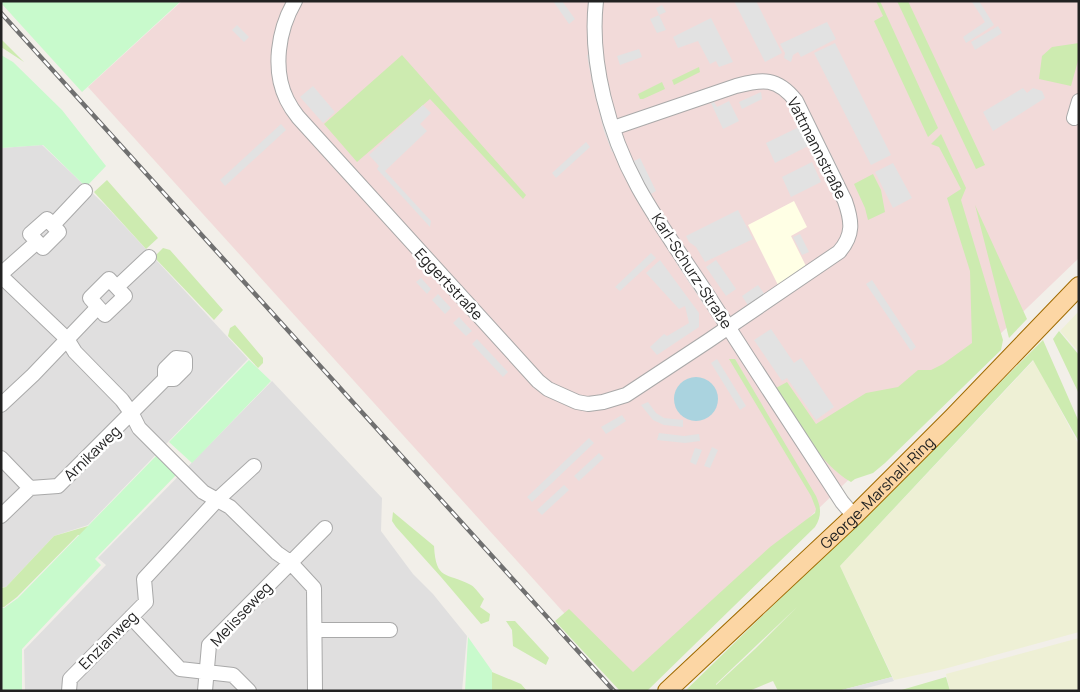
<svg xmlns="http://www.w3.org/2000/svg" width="1080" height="692" viewBox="0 0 1080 692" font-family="Manrope,sans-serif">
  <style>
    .residential { fill: #e0dfdf }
    .commercial { fill: #f2dad9 }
    .education { fill: #ffffe5 }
    .farmland { fill: #eef0d5 }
    .grass { fill: #cdebb0; fill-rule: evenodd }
    .park { fill: #c8facc }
    .parking { fill: #e2e2e2 }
    .water { fill: #aad3df }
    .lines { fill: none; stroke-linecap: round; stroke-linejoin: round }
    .minor-casing { stroke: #a9a9a9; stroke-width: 16 }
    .major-casing { stroke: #a06b00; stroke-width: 20 }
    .minor { stroke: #fff; stroke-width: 14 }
    .major { stroke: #fcd6a4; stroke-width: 18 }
    .rail-casing { stroke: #707070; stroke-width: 4.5 }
    .rail { stroke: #fff; stroke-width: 2.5; stroke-dasharray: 8; stroke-linecap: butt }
    .labels { text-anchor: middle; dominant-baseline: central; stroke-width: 5; stroke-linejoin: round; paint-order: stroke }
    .street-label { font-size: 15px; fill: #222; stroke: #fff }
  </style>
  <rect width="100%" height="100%" fill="#f2efe9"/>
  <path class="residential" d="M 42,145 L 106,206 L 248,359 L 88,525 L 54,536 L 6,587 L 1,587 L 1,148 Z
    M 272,381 L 382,498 L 381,531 L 413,574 L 433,594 L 467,636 L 462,691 L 25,691 L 24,650 L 106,565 L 98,558 Z"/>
  <path class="commercial" d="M 182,1 L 1079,1 L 1079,258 L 632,688 L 88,87 Z"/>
  <path class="education" d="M 794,201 L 807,227 L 791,236 L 806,266 L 778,285 L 748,225 Z"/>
  <path class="farmland" d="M 1079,311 L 1079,352 L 1060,331 Z
    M 1034,360 L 1079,445 L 1079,632 L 944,669 L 894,680 L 840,566 Z
    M 1079,638 L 1079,691 L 950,691 L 946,674 Z"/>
  <path class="grass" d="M 876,1 L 880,1 L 938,128 L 928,137 L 874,21 L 883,16 Z
    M 897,1 L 908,1 L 985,165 L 976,169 Z
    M 1,39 L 24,62 L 1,47 Z
    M 1079,43 L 1079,57 L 1071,86 L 1039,79 L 1042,56 L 1052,47 Z
    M 402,55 L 526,195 L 523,199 L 430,99 L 357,162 L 324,124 Z
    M 699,67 L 700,72 L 674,85 L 672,80 Z
    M 662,82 L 665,89 L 643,99 L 640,99 L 638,94 Z
    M 941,134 L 966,188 L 961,200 L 1003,340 L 1001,350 L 885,463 L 873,473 L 855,479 L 851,482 C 818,463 797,420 776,388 L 787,382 L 816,424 L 866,393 L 898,387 L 918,370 L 931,370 L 943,364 L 972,343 L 970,271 L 947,198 L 961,189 L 939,147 L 931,144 Z
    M 873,174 L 881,190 L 885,212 L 868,220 L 865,208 L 854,184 Z
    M 107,180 L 158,238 L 146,249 L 94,192 Z
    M 975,205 L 1027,319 L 1009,338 Z
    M 163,248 L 170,250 L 223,310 L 214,320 L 154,257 Z
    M 235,325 L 263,358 L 263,363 L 258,368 L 228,336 L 230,328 Z
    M 1059,331 L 1079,355 L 1079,394 L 1053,339 Z
    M 1043,340 L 1079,422 L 1079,442 L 1033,360 L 840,566 L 892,677 L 838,691 L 778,691 L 773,681 L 749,691 L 685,691 L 858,523 ZM 797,607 L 755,649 L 716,685 L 716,684 Z
    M 729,359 L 735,359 L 816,496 C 821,507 822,516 815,527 L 647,691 L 620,691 L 555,621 L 569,609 L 633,672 L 770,547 L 815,513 L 816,509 L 811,496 Z
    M 393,512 L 434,546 C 436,581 446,572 471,585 C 476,588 480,595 484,599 L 480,607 L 490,614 L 489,621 L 481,624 L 441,577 L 396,527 L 392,521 Z
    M 88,526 L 86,535 L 78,535 L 17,597 L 4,607 L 1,607 L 1,588 L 6,587 L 54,536 Z
    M 506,621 L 515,621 L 549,658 L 546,665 L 513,646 L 512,630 Z
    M 492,672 L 521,684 L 527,691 L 492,691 Z
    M 946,677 L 950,691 L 898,691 Z"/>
  <path class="park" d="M 1,1 L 181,1 L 82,92 L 1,3 Z
    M 1,55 L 13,62 L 62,110 L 106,166 L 86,187 L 43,145 L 1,148 Z
    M 249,360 L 271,381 L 192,463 L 169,442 Z
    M 156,456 L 176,475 L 95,559 L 101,565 L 22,649 L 22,691 L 1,691 L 1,607 L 4,608 L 18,598 Z
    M 468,637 L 492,671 L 492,691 L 465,691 Z"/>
  <path class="parking" d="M 553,1 L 562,1 L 575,19 L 569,24 Z
    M 734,1 L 756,1 L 782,53 L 765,62 Z
    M 973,1 L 979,1 L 994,25 L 966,43 L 963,37 L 985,22 L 972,2 Z
    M 662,5 L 666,12 L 659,15 L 666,30 L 657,33 L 650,19 L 659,15 L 656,8 Z
    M 711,18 L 733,62 L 719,67 L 716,61 L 710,64 L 698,41 L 678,48 L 673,37 Z
    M 827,22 L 836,39 L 801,57 L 798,52 L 793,55 L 791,62 L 784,58 L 785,53 L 780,44 Z
    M 237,25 L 249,37 L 244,42 L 232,30 Z
    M 998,26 L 1002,33 L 975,50 L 971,42 Z
    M 835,43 L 891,155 L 871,165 L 814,53 Z
    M 639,49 L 642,57 L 620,65 L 617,56 Z
    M 591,54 L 615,151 L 612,152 L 604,131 L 592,82 L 587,55 Z
    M 313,86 L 335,112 L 323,123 L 300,97 Z
    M 1023,88 L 1027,93 L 1033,88 L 1042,91 L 1045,98 L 993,131 L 983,112 Z
    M 761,92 L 762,99 L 742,109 L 739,102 Z
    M 729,101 L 739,121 L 723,129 L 711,103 L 714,102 L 717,107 Z
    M 805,103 L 842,176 L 839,177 L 802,104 Z
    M 423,105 L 431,113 L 420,124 L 427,131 L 385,171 L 431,221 L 430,227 L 377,169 L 379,166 L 369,155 Z
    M 281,124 L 286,130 L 225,186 L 220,180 Z
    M 799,127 L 808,146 L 775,163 L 766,143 Z
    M 586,142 L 590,147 L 556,178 L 552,173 Z
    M 640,158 L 656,191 L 649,195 L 632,162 Z
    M 812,162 L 821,182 L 791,197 L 782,177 Z
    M 893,163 L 912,198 L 893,208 L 875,172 Z
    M 738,210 L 753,239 L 705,262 L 696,247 L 689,242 L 686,236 Z
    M 800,234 L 809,252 L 802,255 L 793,237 Z
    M 651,253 L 656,258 L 620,291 L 615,287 Z
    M 678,259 L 707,304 L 704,305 L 675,261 Z
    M 660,260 L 699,313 L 699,327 L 657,355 L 650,347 L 664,334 L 667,336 L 689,323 L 685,306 L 679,309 L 646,273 Z
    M 716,260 L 736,289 L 726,296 L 706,267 Z
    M 421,278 L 431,289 L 427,294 L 416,282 Z
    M 872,280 L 916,347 L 911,351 L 866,284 Z
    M 758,285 L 765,295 L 749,307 L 742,296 Z
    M 438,294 L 451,308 L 445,314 L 432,300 Z
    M 459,317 L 472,331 L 466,336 L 453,323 Z
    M 771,329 L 794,363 L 801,358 L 834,407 L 816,420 L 787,378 L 782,381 L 754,340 Z
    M 477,339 L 508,372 L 503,377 L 472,344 Z
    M 717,359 L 746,406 L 740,410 L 711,363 Z
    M 648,402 L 656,413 L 664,418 L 683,420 L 683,427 L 664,425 L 653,420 L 641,405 Z
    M 622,415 L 626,421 L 606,434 L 601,427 Z
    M 659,433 L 684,436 L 699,434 L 700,441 L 685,443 L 657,440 Z
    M 589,438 L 594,443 L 532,502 L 527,497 Z
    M 712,447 L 718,450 L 710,468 L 704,466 Z
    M 695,448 L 702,450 L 696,465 L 690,462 Z
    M 599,453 L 604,458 L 579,481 L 574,476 Z
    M 564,485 L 569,490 L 542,515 L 537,510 Z
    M 892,677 L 894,681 L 855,691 L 838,691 Z"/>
  <path class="water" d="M674 399a22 22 0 1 1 44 0a22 22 0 1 1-44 0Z"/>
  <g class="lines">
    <defs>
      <path id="minor" d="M 295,1 C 278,30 272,70 287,100 C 290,106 294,112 298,117 L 538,381 L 548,389 L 577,402 L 588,404 L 603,402 L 626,395 L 708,341 L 839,252 C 854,235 852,221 845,201 L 796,101 C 777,77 763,79 736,86 L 613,128
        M 596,1 C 589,62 609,134 638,187 C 660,227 688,264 712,302 C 755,369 799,436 842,502 L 854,516
        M 1074,118 L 1079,101
        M 47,219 L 59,232 L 43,248 L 30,234 Z
        M 53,225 L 85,191
        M 1,274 L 37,242
        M 1,276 L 67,339 L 75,352 L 122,400 L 132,414 L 139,428 L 203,492 L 230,507 L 277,553 L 290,562 L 314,588 L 315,691
        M 109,279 L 125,296 L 105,315 L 90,298 Z
        M 117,287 L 149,257
        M 1,405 L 33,375 L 98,307
        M 1,458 L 30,488
        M 1,516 L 30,488 L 58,486 L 165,379 L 174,379 L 185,368 L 185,359 L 176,358 L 165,369 L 165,379
        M 131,617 L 180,669 L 233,675 L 249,691
        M 315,630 L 390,630
        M 69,691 L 70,679 L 146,602 L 144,579 L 218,499 L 254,466
        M 205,691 L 209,645 L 325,528"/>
      <g id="major">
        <path id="s1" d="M 667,691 L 854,516 L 953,417 L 1079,286"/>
      </g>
    </defs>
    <use href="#minor" class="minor-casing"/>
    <use href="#major" class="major-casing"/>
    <use href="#minor" class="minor"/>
    <use href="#major" class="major"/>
    <defs>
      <path id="rail" d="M 1,13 L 614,691"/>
    </defs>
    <use href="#rail" class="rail-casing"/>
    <use href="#rail" class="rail"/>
  </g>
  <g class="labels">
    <g class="street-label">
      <text transform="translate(817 148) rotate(63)">Vattmannstraße</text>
      <text transform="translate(692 271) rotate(57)">Karl-Schurz-Straße</text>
      <text transform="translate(449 284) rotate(47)">Eggertstraße</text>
      <text transform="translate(92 453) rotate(-44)">Arnikaweg</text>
      <text stroke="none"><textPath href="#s1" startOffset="289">George-Marshall-Ring</textPath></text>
      <text transform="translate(241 614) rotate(-47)">Melisseweg</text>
      <text transform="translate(108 640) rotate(-45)">Enzianweg</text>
    </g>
  </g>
  <rect width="1080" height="692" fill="none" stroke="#222222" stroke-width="5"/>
</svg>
